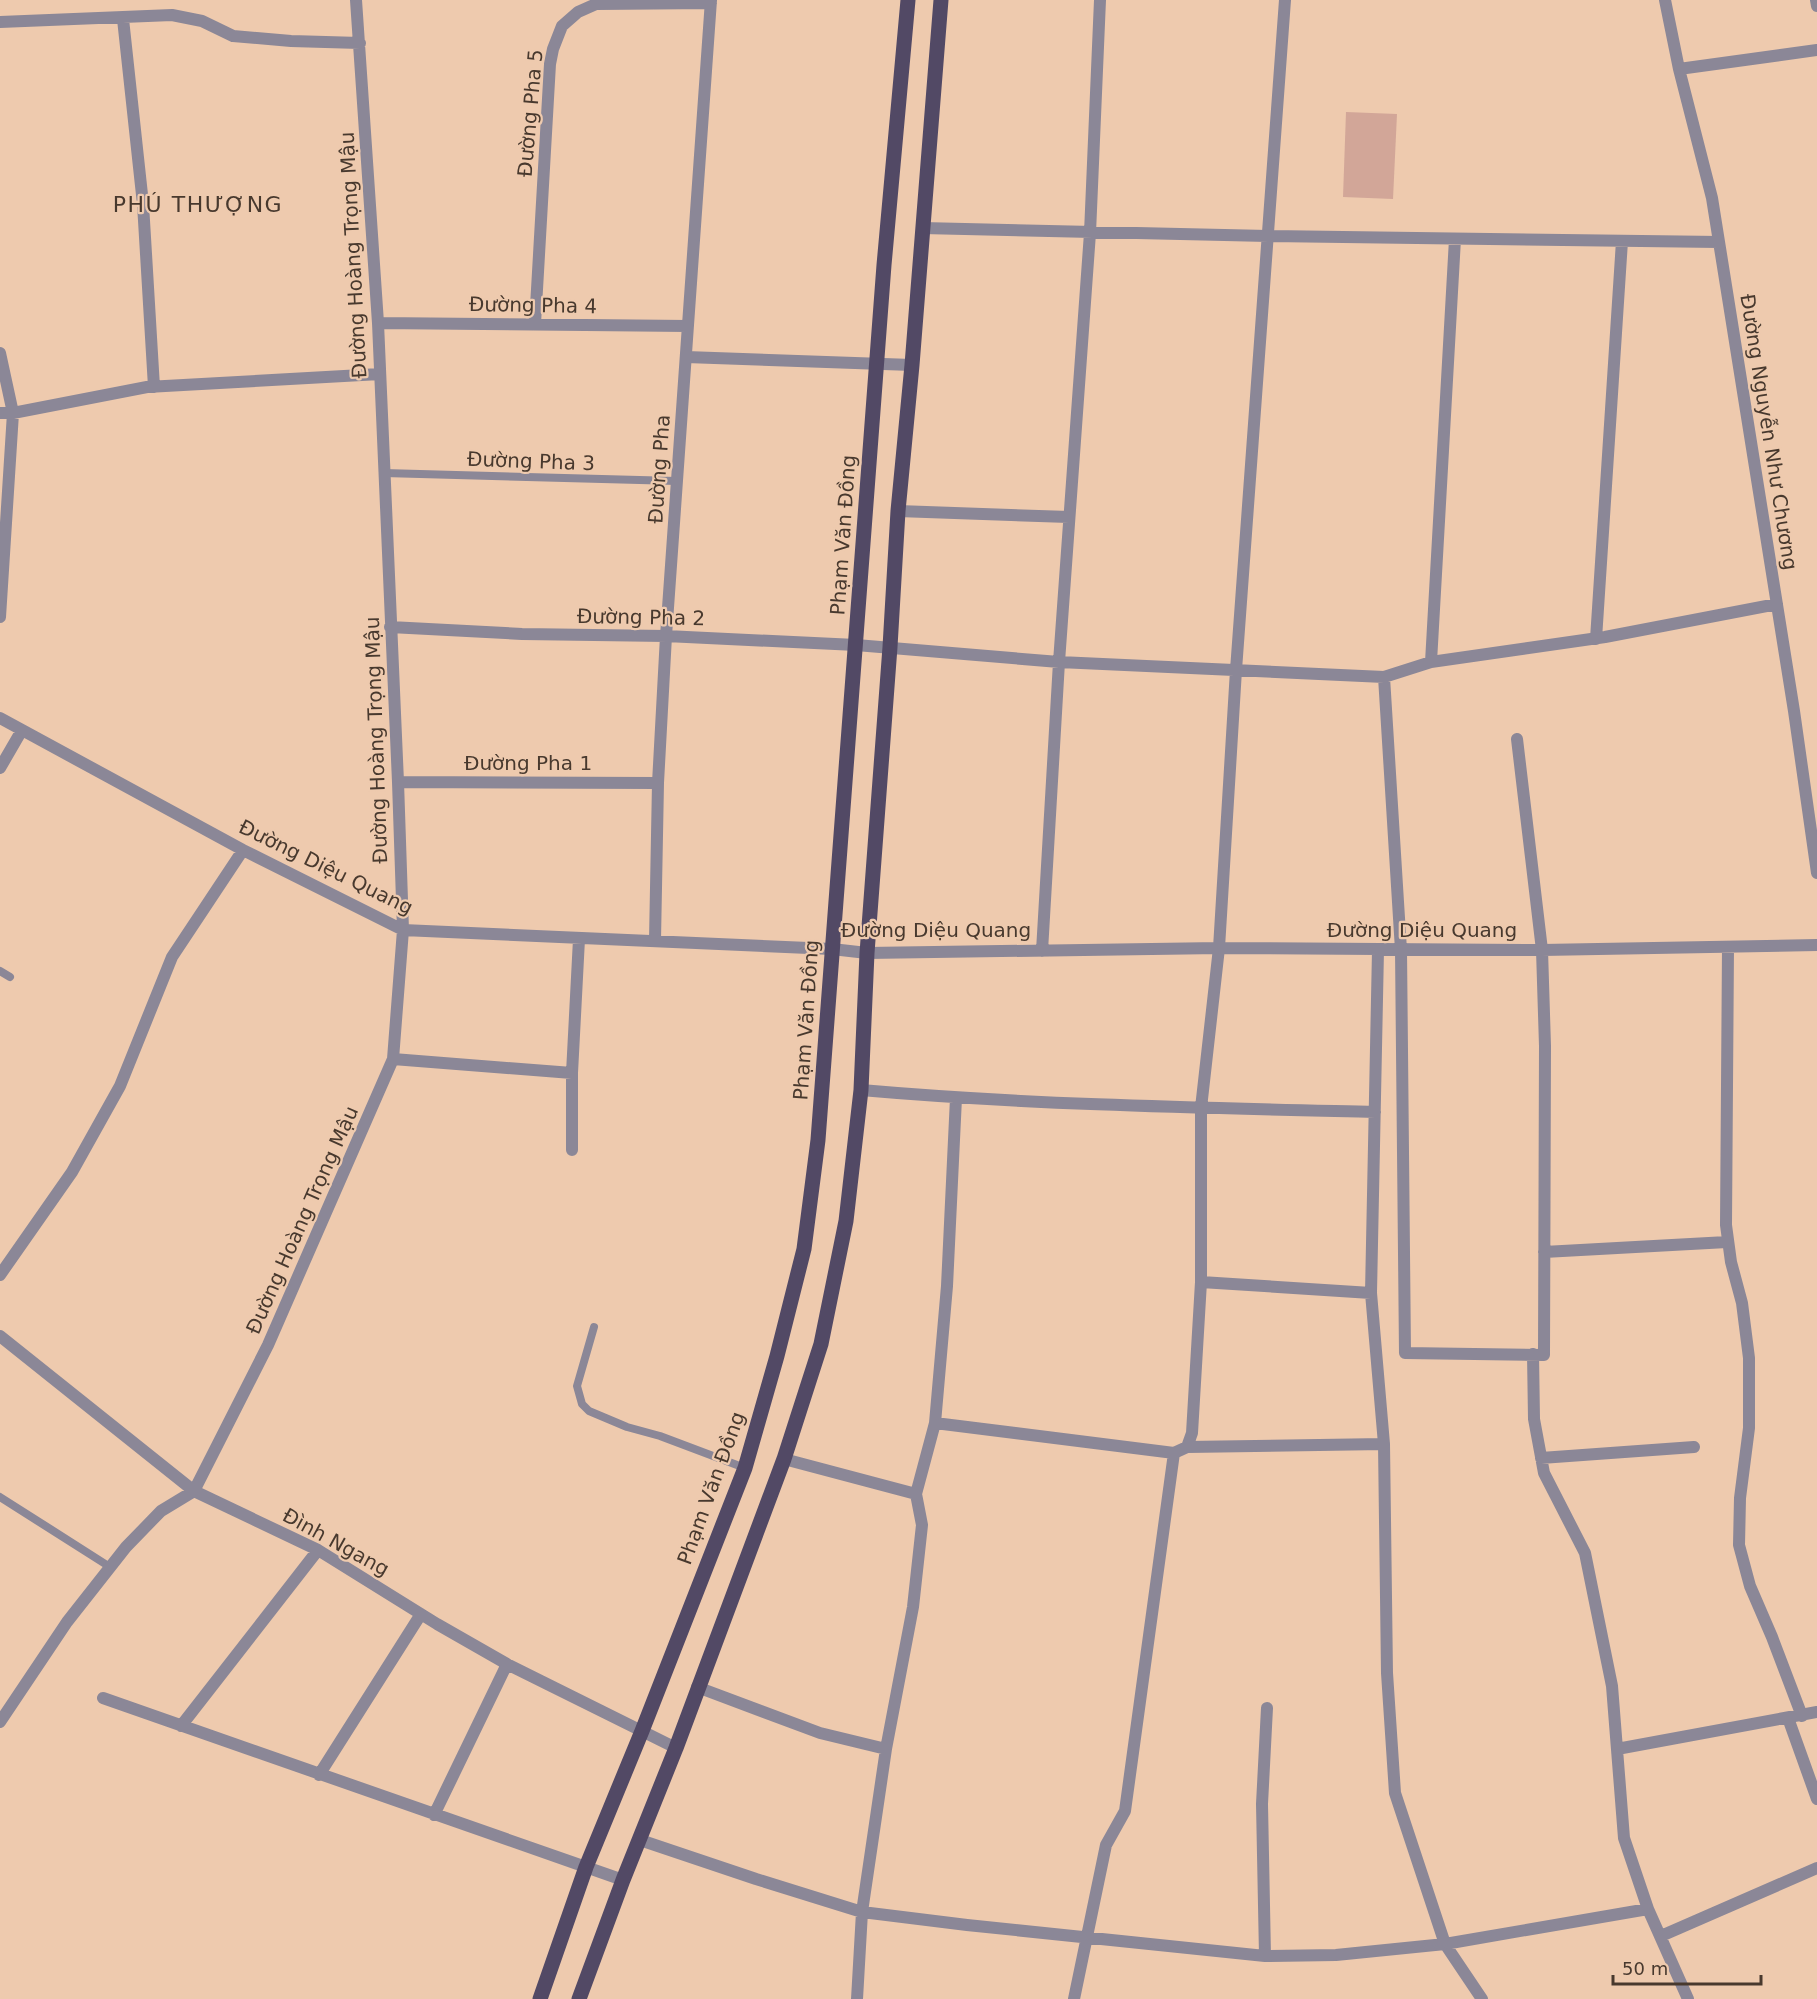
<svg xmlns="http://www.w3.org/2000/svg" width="1817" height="1999" viewBox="0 0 1817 1999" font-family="'DejaVu Sans',sans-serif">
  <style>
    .building { fill: #d2a698 }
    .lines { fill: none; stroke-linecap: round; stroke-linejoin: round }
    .lane { stroke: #8b8797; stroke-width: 8 }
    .street { stroke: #8b8797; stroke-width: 12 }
    .primary { stroke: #524965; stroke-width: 15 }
    .labels { text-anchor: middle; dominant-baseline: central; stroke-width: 4.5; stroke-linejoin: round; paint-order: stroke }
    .street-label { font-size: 20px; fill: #48392e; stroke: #eecaae }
    .quarter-label { font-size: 22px; letter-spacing: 1.5px; fill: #48392e; stroke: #eecaae }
  </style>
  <rect width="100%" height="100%" fill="#eecaae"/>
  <path class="building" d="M 1346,112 L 1397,114 L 1393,199 L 1343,197 Z"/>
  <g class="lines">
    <path class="lane" d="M 384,473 L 677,481
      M 0,971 L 10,977
      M 594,1327 L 577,1386 L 582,1404 L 589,1411 L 627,1427 L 660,1436 L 745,1468
      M 0,1497 L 110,1567"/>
    <path class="street" d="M 1665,0 L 1679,69 L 1712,198 L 1794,711 L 1817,873
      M 1816,0 L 1817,6
      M 123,19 L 143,204 L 154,387
      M 0,22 L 172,15 L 202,21 L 233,36 L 291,41 L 360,43
      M 1679,69 L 1817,50
      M 922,228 L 1268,236 L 1719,242
      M 378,323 L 688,326
      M 535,324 L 550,64 L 553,49 L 562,26 L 578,12 L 596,4 L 711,3
      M 0,353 L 13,413 L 0,617
      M 686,357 L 912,365
      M 0,413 L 13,413 L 147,387 L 380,374
      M 898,511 L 1069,517
      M 390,627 L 522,634 L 666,636 L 856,645 L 1059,662 L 1384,677 L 1431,662 L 1605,637 L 1777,604
      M 1596,639 L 1622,241
      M 1431,662 L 1455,239
      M 1384,677 L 1401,950 L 1405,1353 L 1544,1355 L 1545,1046 L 1542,950 L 1517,739
      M 0,718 L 243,850 L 403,930 L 832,949 L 867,953 L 1219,948 L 1542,950 L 1817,945
      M 0,768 L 22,730
      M 398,782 L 658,783
      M 655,940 L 658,783 L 666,636 L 711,0
      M 1728,947 L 1726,1225 L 1731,1262 L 1742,1303 L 1749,1358 L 1749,1428 L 1740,1498 L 1739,1545 L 1750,1586 L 1772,1637 L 1802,1716
      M 1378,950 L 1371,1293 L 1384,1444 L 1387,1673 L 1395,1793 L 1445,1944 L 1482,1999
      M 1042,951 L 1059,662 L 1090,233 L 1100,0
      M 393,1059 L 572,1073
      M 861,1090 C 1032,1105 1204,1108 1375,1112
      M 572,1150 L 572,1073 L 579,939
      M 1544,1252 L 1727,1242
      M 0,1275 L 72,1172 L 120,1086 L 172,957 L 243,850
      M 1201,1282 L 1371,1293
      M 0,1336 L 194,1491 L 318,1550 L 437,1624 L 507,1664 L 676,1748
      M 1533,1354 L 1534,1419 L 1544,1473 L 1585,1553 L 1612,1686 L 1624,1838 L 1648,1909 L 1688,1999
      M 935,1423 L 1174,1453
      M 1187,1447 L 1192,1433 L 1201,1282 L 1201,1108 L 1219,948 L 1236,670 L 1285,0
      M 1541,1458 L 1694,1447
      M 784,1459 L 916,1494
      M 697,1687 L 820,1733 L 886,1749
      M 103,1698 L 623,1880
      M 1788,1718 L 1817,1799
      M 0,1722 L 67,1622 L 126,1547 L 161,1511 L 194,1491 L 268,1345 L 393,1059 L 403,930 L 398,782 L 378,323 L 356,0
      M 181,1726 L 318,1550
      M 1617,1749 L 1817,1712
      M 319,1775 L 421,1614
      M 434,1815 L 507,1664
      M 640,1840 L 756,1879 L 862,1912 L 967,1925 L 1265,1956 L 1336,1955 L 1445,1944 L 1648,1909
      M 1661,1936 L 1817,1868
      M 1265,1956 L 1262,1804 L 1267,1708
      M 857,1999 L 862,1912 L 886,1749 L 913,1607 L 922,1525 L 916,1494 L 935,1423 L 947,1286 L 956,1098
      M 1074,1999 L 1106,1845 L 1125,1811 L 1174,1453 L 1187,1447 L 1384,1444"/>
    <path class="primary" d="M 540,1999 L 586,1867 L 642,1731 L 745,1468 L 777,1356 L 804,1249 L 818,1140 L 884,265 L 908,0
      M 579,1999 L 623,1880 L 676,1748 L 784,1459 L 821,1344 L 846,1221 L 861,1090 L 867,953 L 890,647 L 898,511 L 912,365 L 941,0"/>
  </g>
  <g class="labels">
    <g class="street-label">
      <text transform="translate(530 113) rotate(-85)">Đường Pha 5</text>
      <text transform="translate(353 255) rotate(-93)">Đường Hoàng Trọng Mậu</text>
      <text transform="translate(533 305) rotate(1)">Đường Pha 4</text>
      <text transform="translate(1769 432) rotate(81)">Đường Nguyễn Như Chương</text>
      <text transform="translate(531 461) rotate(2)">Đường Pha 3</text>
      <text transform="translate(659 469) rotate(-86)">Đường Pha</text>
      <text transform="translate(843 535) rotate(-86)">Phạm Văn Đồng</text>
      <text transform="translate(641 617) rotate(1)">Đường Pha 2</text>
      <text transform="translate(376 740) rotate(-92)">Đường Hoàng Trọng Mậu</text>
      <text x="528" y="763">Đường Pha 1</text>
      <text transform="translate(326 867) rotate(26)">Đường Diệu Quang</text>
      <text x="936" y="930">Đường Diệu Quang</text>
      <text x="1422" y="930">Đường Diệu Quang</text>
      <text transform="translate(806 1020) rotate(-86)">Phạm Văn Đồng</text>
      <text transform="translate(302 1220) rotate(-66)">Đường Hoàng Trọng Mậu</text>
      <text transform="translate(711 1488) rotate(-70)">Phạm Văn Đồng</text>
      <text transform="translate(336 1542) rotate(29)">Đình Ngang</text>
    </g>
    <g class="quarter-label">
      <text x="198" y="204">PHÚ THƯỢNG</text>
    </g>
  </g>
  <path d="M1613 1975v9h148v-9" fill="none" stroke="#48392e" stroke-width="3"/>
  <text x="1622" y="1975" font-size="18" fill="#48392e" stroke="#eecaae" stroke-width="4.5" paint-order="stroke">50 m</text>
</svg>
